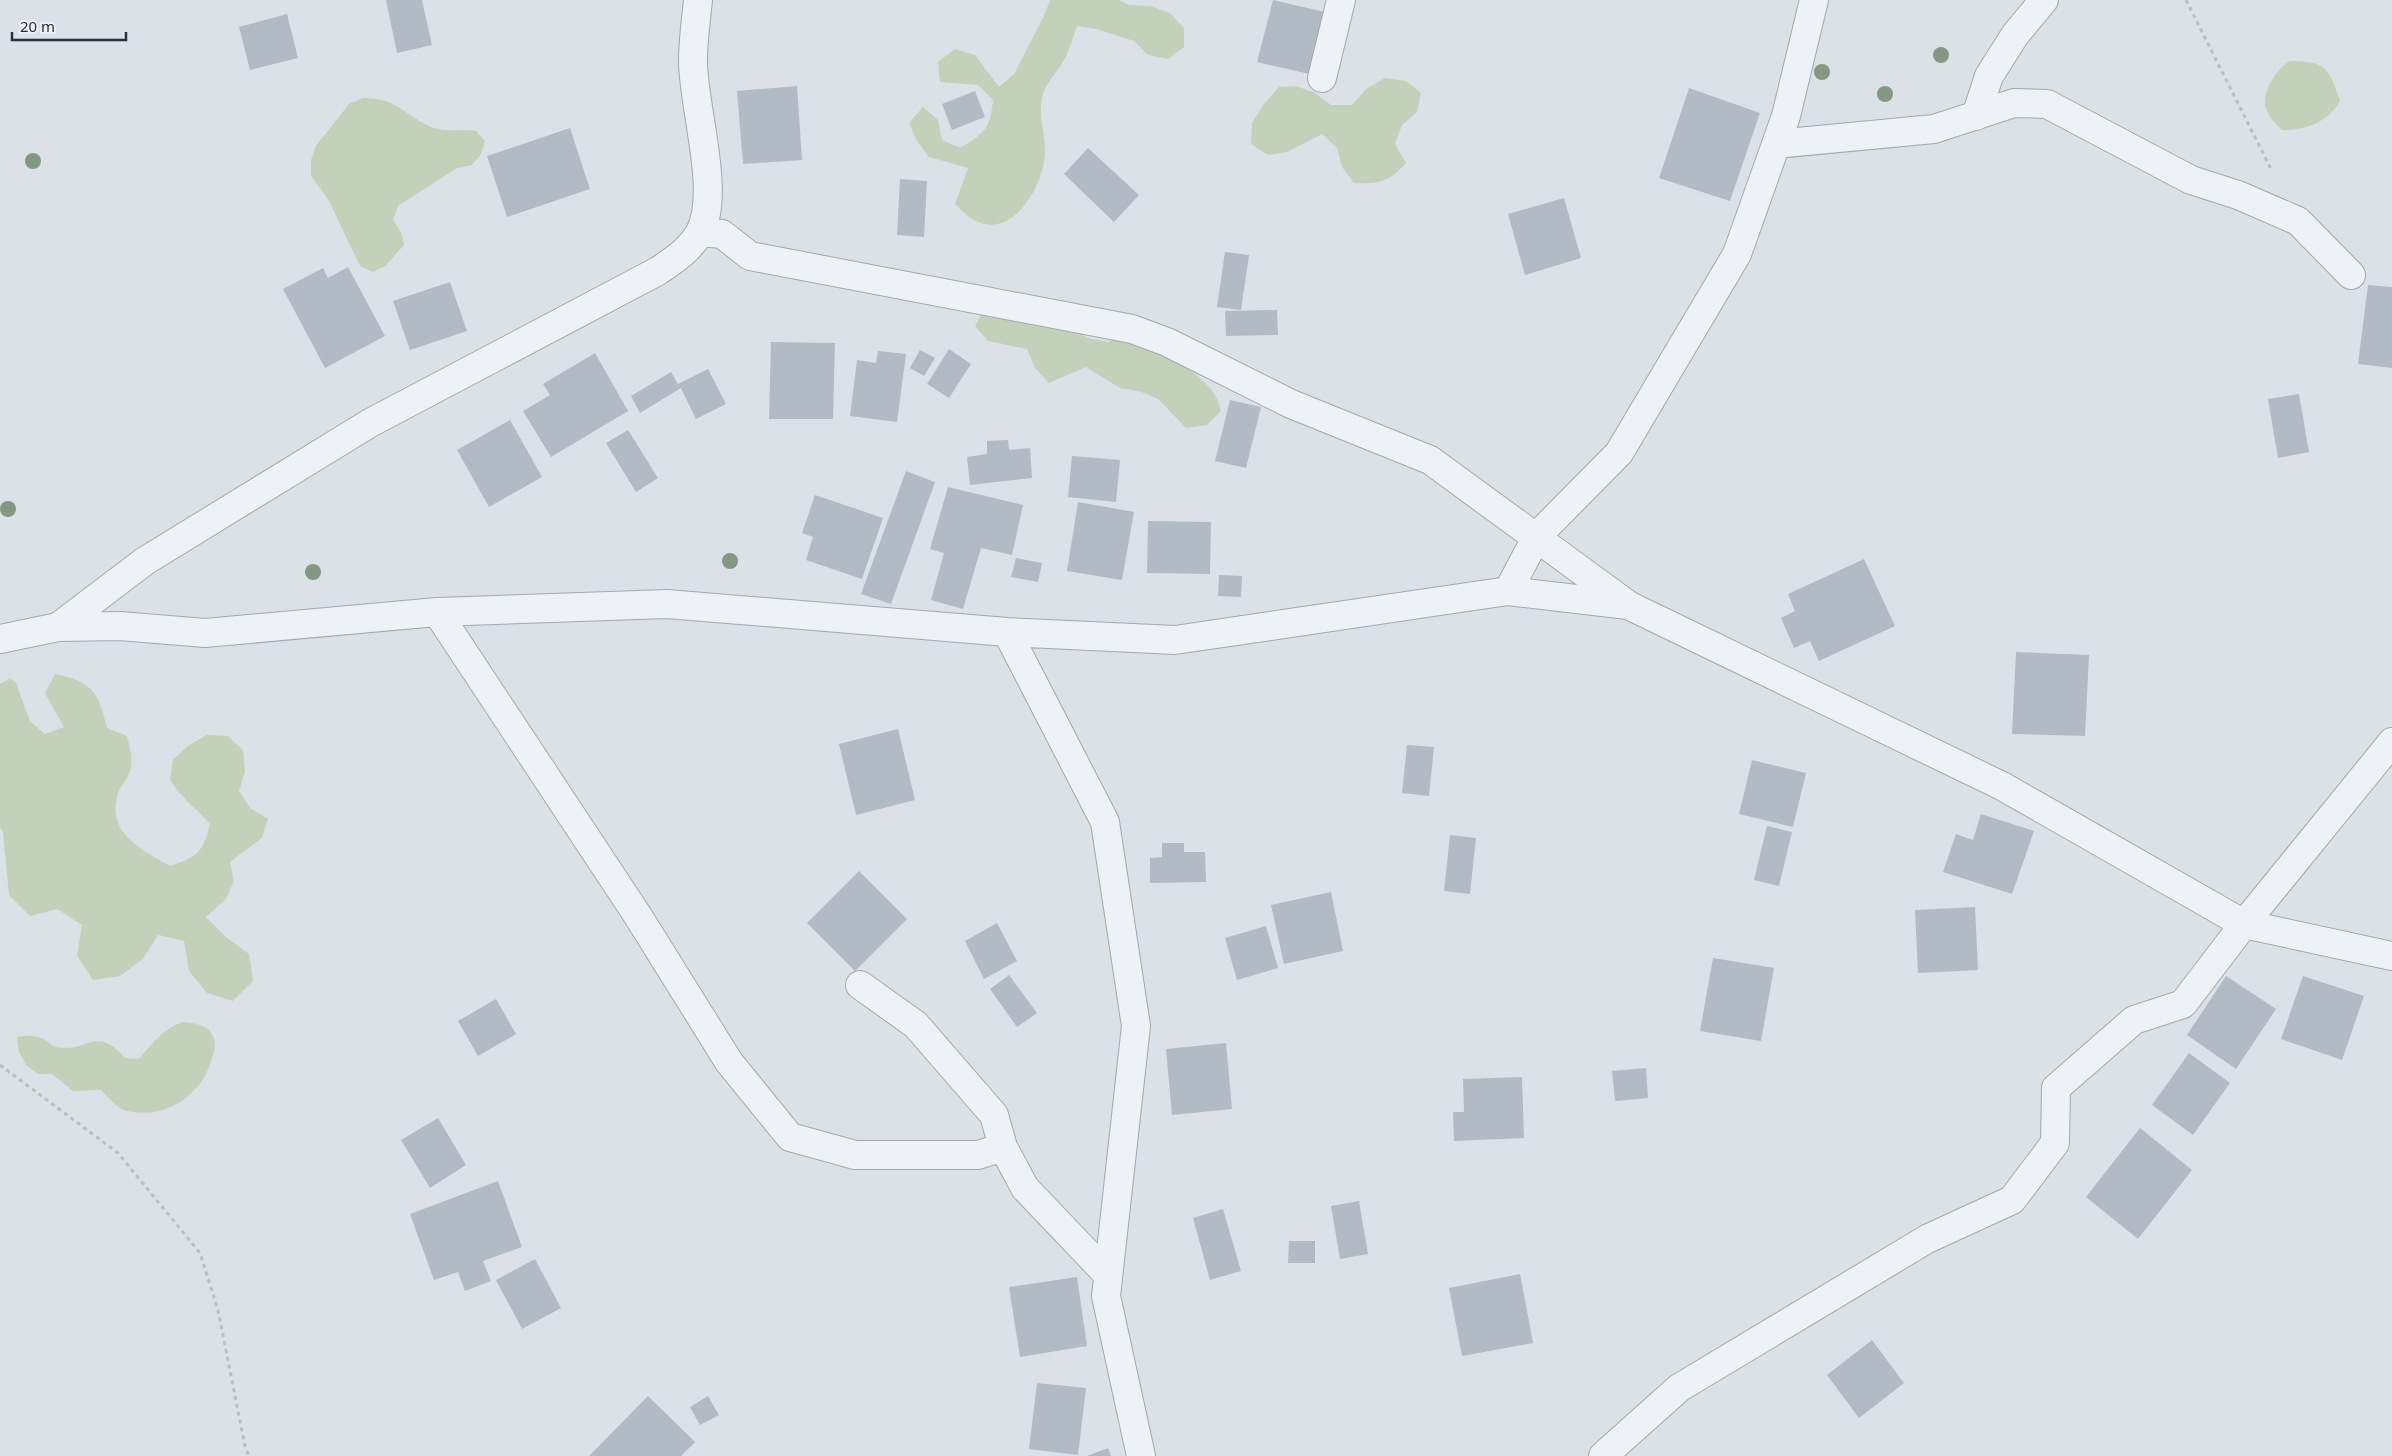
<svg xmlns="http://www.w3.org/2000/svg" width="2392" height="1456" viewBox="0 0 2392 1456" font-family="'Noto Sans',sans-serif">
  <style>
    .green { fill: #c3d1bb }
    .building { fill: #b2bac4 }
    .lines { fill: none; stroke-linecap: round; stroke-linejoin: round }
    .minor-casing { stroke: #a0a8b1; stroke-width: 30 }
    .path { stroke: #b9bfc5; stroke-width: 3; stroke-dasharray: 4 4; stroke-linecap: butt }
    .minor { stroke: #eef1f5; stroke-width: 28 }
    .tree { fill: #849782 }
  </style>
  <rect width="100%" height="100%" fill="#dbe1e7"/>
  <path class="green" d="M 1050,0 L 1118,0 L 1129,5 L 1150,6 L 1170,13 L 1184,28 L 1184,47 L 1168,59 L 1148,55 L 1134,41 L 1096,29 L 1077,26 C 1073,38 1069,51 1063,62 C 1056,74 1045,83 1042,98 C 1038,118 1046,135 1045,155 C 1042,190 1009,245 969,217 C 964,213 959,208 955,204 L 968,168 L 929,157 L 917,141 L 909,123 L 923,107 L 938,120 L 942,140 L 960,148 C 985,133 990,129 993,100 L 978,85 L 940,82 L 938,62 L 955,49 L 975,55 L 999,87 L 1014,74 L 1044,16 Z
    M 2290,61 C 2327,61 2329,69 2340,101 C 2328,122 2305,131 2282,130 C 2275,123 2269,117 2266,108 C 2261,92 2277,68 2290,61 Z
    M 1385,78 L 1406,81 L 1421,93 L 1417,112 L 1402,125 L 1395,144 L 1406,163 C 1389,182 1380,184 1354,183 L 1342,167 L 1337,148 L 1322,134 L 1287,152 L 1268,155 L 1251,144 L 1252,123 L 1264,104 L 1279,87 L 1296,86 L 1315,93 L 1331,105 L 1352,105 L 1366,89 Z
    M 363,98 C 397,98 402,113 429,126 C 442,133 462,129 476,131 L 485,141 L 481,154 L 472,165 L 457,168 L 398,206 L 393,220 L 401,232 L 404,245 L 385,266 L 373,272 L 360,266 L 328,199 L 311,176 L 311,160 L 316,146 L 349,104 Z
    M 985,308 L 1071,326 L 1087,338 L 1108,342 L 1128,334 C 1155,349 1196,368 1214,393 C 1217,398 1219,406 1221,411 L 1207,425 L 1186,428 L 1158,399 L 1139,391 L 1120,388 L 1086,367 L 1049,383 L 1035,368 L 1027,349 L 988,341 L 975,326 Z
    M 55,674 C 92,681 99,693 107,728 L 127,736 C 130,749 134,761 129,774 C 127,780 121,785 119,791 C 104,832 141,850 170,866 C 198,857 203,852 210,824 C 196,808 181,798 170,780 L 173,760 L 189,745 L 207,735 L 228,736 L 243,750 L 245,771 L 239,791 L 250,808 L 268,819 L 262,838 L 230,862 L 234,881 L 226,899 L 206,917 L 226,937 L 249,954 L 253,981 L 233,1001 L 207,993 L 189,971 L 184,941 L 158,935 L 143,959 L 120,976 L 93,980 L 77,956 L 82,925 L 57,909 L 30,916 L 9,895 L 3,832 L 0,827 L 0,684 L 10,678 L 16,683 L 30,721 L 45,734 L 64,727 L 45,693 Z
    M 183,1022 C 192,1023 206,1024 211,1033 C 217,1042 215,1049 212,1058 C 202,1097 163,1121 124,1110 C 116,1107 107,1096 101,1090 L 73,1091 L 52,1074 L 38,1074 L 26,1065 L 19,1052 L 17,1037 C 29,1035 37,1035 47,1041 C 50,1044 54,1047 57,1047 C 88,1053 96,1024 125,1058 L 139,1059 C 153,1043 162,1029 183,1022 Z"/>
  <path class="building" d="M 386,0 L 422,0 L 432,45 L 397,53 Z
    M 1273,0 L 1329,13 L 1314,75 L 1257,62 Z
    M 287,14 L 298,58 L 250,70 L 239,27 Z
    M 797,86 L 802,160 L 743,164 L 737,91 Z
    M 1689,88 L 1760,113 L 1730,201 L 1659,178 Z
    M 975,91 L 985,117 L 952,130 L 942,104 Z
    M 570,128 L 590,189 L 507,217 L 487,156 Z
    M 1088,148 L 1139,195 L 1114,222 L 1064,174 Z
    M 900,179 L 927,181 L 924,237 L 897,235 Z
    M 1564,198 L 1581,258 L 1525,275 L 1508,214 Z
    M 1225,252 L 1249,255 L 1241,310 L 1217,307 Z
    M 348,267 L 385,336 L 325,368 L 283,289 L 323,268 L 328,278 Z
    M 450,282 L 467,331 L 410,350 L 393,301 Z
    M 2368,285 L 2392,287 L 2392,368 L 2358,364 Z
    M 1277,310 L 1278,335 L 1226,336 L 1225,311 Z
    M 771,342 L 835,343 L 833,419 L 769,419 Z
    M 949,349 L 971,364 L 949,398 L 927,384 Z
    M 920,350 L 935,358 L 924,376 L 910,368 Z
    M 878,351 L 906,354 L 897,422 L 850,416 L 857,360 L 876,363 Z
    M 595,353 L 628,411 L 551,457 L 523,411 L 550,395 L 543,384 Z
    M 708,369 L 726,404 L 696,419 L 681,388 L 640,413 L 631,396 L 671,372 L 678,384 Z
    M 2299,394 L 2309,452 L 2278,458 L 2268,399 Z
    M 1230,400 L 1261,407 L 1246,468 L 1215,461 Z
    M 510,420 L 542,477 L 489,507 L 457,450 Z
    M 628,430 L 658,478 L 636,492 L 606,443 Z
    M 1008,440 L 1009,450 L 1030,448 L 1032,478 L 970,485 L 967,457 L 987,454 L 987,441 Z
    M 1072,456 L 1120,460 L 1116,502 L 1068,497 Z
    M 906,471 L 935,482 L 891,604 L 861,594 Z
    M 948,487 L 1023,505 L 1012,555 L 981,548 L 963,609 L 931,600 L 944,553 L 930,549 Z
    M 815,495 L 883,518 L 862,579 L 806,560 L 813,537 L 802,533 Z
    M 1078,502 L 1134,512 L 1122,580 L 1067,571 Z
    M 1148,521 L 1211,522 L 1210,574 L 1147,573 Z
    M 1016,558 L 1042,563 L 1038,582 L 1011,577 Z
    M 1864,559 L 1895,626 L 1819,661 L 1810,641 L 1794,648 L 1781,618 L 1795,611 L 1788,594 Z
    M 1219,575 L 1242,576 L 1241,597 L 1218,596 Z
    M 2016,652 L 2089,655 L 2085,736 L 2012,734 Z
    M 898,729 L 915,800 L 856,815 L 839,744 Z
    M 1407,745 L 1434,747 L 1429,796 L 1402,793 Z
    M 1752,760 L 1806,773 L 1793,827 L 1739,814 Z
    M 1981,814 L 2034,831 L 2012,894 L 1943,872 L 1956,834 L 1973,840 Z
    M 1767,826 L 1792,832 L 1779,886 L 1754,880 Z
    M 1450,835 L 1476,838 L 1470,894 L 1444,891 Z
    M 1162,843 L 1184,843 L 1184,852 L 1205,852 L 1206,882 L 1150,883 L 1150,858 L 1162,857 Z
    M 859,871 L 907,919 L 855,971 L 807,923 Z
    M 1331,892 L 1343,951 L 1284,964 L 1271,905 Z
    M 1975,907 L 1978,970 L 1918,973 L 1915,910 Z
    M 997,923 L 1017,961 L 984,979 L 965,941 Z
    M 1266,926 L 1278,968 L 1237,980 L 1225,938 Z
    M 1713,958 L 1774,968 L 1761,1041 L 1700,1031 Z
    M 1009,975 L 1037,1013 L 1017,1027 L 990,989 Z
    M 2226,976 L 2276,1009 L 2236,1069 L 2187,1035 Z
    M 2303,976 L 2364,996 L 2342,1060 L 2281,1039 Z
    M 496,999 L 516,1034 L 478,1056 L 458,1021 Z
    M 1226,1043 L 1232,1109 L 1172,1115 L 1166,1049 Z
    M 2189,1053 L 2230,1083 L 2193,1135 L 2152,1105 Z
    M 1646,1068 L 1648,1098 L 1615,1101 L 1612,1071 Z
    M 1522,1077 L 1524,1138 L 1454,1141 L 1453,1112 L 1464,1112 L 1463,1079 Z
    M 438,1118 L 466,1165 L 430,1188 L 401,1140 Z
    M 2140,1128 L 2192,1170 L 2138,1239 L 2086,1197 Z
    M 498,1181 L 522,1247 L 483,1261 L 491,1281 L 465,1291 L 458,1272 L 434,1280 L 410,1214 Z
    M 1359,1201 L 1368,1254 L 1340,1259 L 1331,1206 Z
    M 1223,1209 L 1241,1271 L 1210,1280 L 1193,1218 Z
    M 1289,1241 L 1315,1241 L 1315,1263 L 1288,1263 Z
    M 535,1259 L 561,1308 L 522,1329 L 496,1280 Z
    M 1520,1274 L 1533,1343 L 1462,1356 L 1449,1288 Z
    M 1077,1277 L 1087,1346 L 1020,1357 L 1009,1287 Z
    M 1872,1340 L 1904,1383 L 1859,1418 L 1827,1375 Z
    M 1037,1383 L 1086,1388 L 1078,1455 L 1029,1449 Z
    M 648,1396 L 695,1442 L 681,1456 L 589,1456 Z
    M 708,1396 L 719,1415 L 700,1425 L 690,1407 Z
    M 1108,1448 L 1111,1456 L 1087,1456 Z"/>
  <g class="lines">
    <defs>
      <path id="minor" d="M 1322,78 L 1341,0
        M 1976,116 L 1989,76 L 2015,35 L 2044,0
        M 1776,144 L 1934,129 L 2014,103 L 2047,104 L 2191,180 L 2238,195 L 2298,221 L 2351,275
        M 700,232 L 722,234 L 750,256 L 1132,329 L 1167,342 L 1291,404 L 1430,460 L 1627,604
        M 1508,591 L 1537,536 L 1619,453 L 1737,254 L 1786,116 L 1814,0
        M 437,612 L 638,916 L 729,1062 L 790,1137 L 855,1155 L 978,1155 L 1003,1147 L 1025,1188 L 1108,1275
        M 58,627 L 145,561 L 370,423 L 658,271 C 674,260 690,250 700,232 C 721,192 693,107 693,61 C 693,41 696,20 698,0
        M 1007,632 L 1105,822 L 1136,1026 L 1106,1296 L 1141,1456
        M 0,639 L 58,627 L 120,626 L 205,633 L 437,612 L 667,604 L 1007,632 L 1175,640 L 1508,591 L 1628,605 L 2002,786 L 2244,924 L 2392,956
        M 860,985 L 916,1025 L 994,1115 L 1003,1147
        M 1603,1456 L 1679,1388 L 1927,1239 L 2012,1200 L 2055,1143 L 2056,1088 L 2134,1020 L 2183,1004 L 2244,924 L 2392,742"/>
    </defs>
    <use href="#minor" class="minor-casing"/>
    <path class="path" d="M 2186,0 L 2272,171
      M 0,1065 L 118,1153 L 200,1253 L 218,1310 L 245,1446 L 249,1456"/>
    <use href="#minor" class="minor"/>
  </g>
  <g class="tree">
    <circle cx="1941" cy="55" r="8"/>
    <circle cx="1822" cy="72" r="8"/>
    <circle cx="1885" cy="94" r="8"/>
    <circle cx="33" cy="161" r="8"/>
    <circle cx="8" cy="509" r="8"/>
    <circle cx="730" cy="561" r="8"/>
    <circle cx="313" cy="572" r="8"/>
  </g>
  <path d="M12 32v8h114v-8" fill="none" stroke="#24303e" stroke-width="2.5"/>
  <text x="20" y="32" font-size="15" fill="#24303e" stroke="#eaeff5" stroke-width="4" paint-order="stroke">20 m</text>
</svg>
